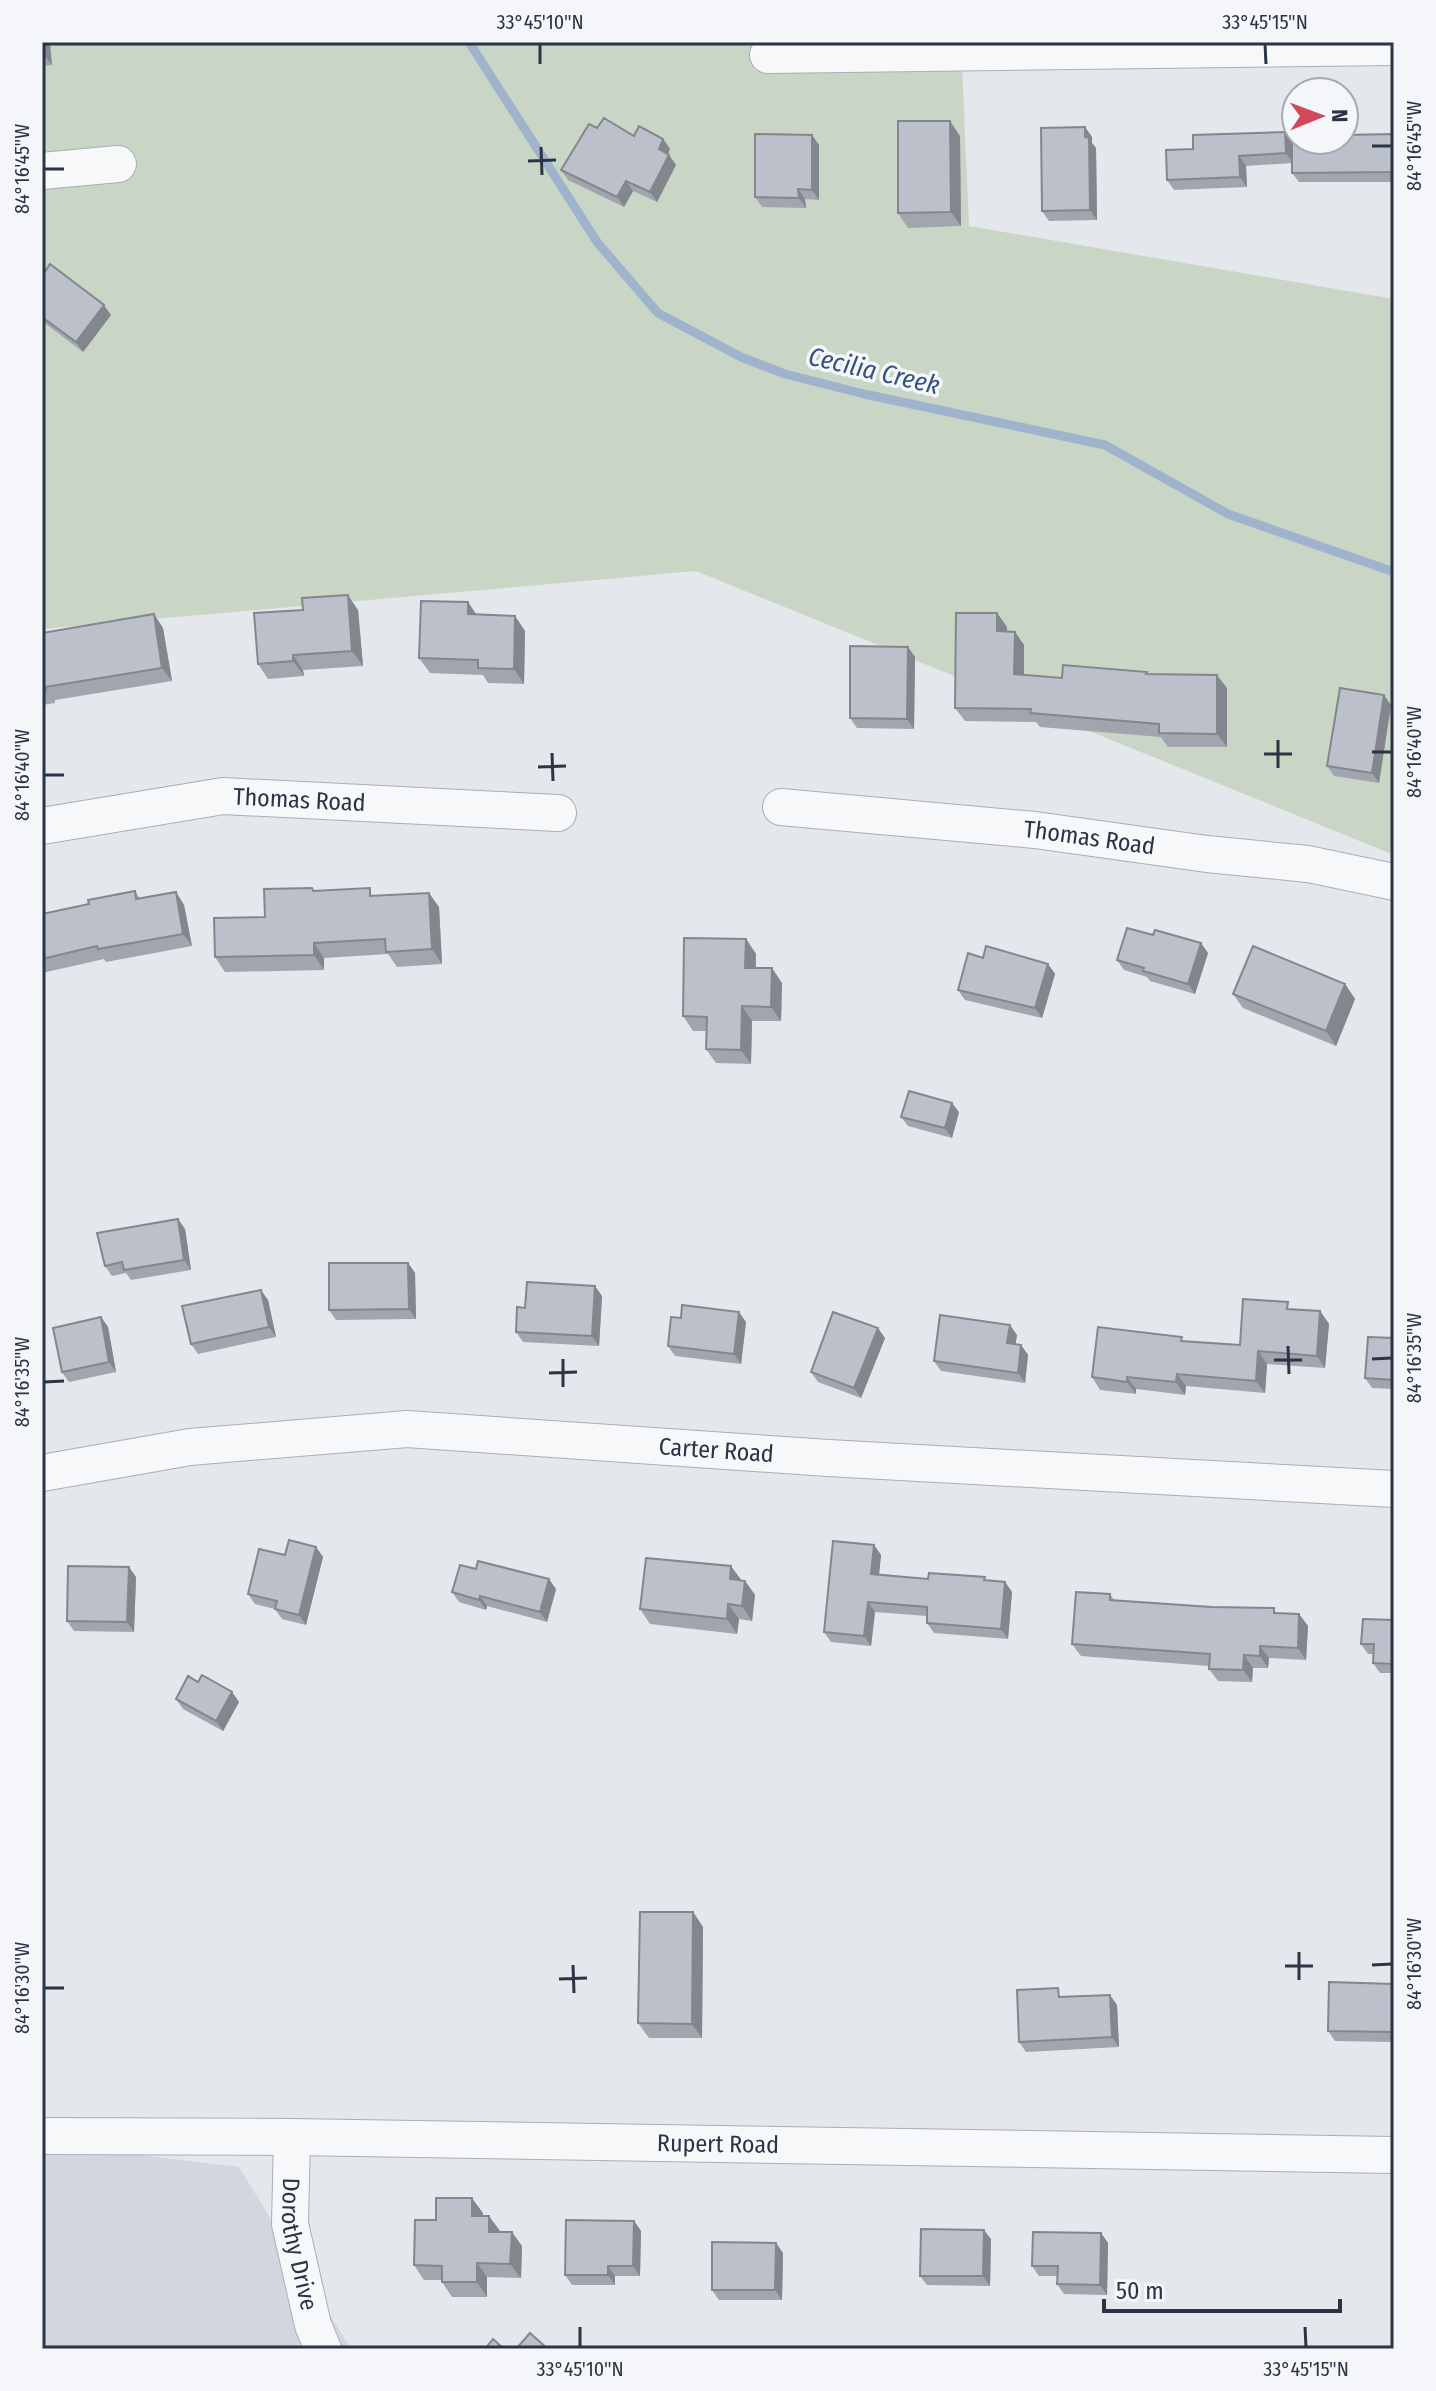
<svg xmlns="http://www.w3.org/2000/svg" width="1436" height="2391" viewBox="0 0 1436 2391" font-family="'Fira Sans Condensed',sans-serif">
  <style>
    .built { fill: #d2d6de }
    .green { fill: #c9d6c5 }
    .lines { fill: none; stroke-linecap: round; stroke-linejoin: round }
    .stream { stroke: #9fb4cc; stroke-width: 9 }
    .street-casing { stroke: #a9aeb7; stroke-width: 38 }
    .street { stroke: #f7f8fa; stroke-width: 36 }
    .wall { fill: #a1a5ae }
    .shaded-wall { fill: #83868d }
    .building { fill: #bbc0ca; stroke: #83868d; stroke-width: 2 }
    .ticks { fill: none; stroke: #2b3445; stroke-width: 3 }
    .labels { text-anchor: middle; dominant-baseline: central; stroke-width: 7; stroke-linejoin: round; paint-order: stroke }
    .street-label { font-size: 24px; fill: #2b3445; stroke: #f4f6f9 }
    .water-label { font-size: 26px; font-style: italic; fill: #34527a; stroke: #f4f6f9 }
    .neatline { fill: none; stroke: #2b3445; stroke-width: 3 }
    .ticks-label { font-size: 20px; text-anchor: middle; fill: #2b3445 }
  </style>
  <rect width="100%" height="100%" fill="#e4e7ec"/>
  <path class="built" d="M 42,2143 L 239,2167 L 351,2349 L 42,2349 Z"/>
  <path class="green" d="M 42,42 L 961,42 L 969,226 L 1394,299 L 1394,855 L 696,571 L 42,629 Z"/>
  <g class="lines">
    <path class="stream" d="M 469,42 L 597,242 L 658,313 L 741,357 L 785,374 L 864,394 L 1105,445 L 1228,514 L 1394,572"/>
    <defs>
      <g id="street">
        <path d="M 768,55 L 1394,47"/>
        <path d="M 42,171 L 118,164"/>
        <path id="s1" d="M 781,807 L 1035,830 L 1207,854 L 1308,864 L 1394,882"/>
        <path id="s2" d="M 42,826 L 223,796 L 558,813"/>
        <path id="s3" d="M 42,1473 L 190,1447 L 407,1429 L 828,1458 L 1394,1489"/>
        <path id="s4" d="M 42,2136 L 292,2137 L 1394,2155"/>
        <path id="s5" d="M 292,2137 L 290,2224 L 313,2325 L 323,2349"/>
      </g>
    </defs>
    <use href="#street" class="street-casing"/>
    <use href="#street" class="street"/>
  </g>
  <path class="wall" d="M 42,42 L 52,65 L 42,66 Z
    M 1085,127 L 1092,137 L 1092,143 L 1096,148 L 1097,220 L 1049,221 L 1042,211 Z
    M 597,128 L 634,136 L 663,139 L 670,149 L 668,154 L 676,165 L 657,202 L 633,191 L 624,207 L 568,180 L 561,170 Z
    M 1285,132 L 1292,142 L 1394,134 L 1394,182 L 1299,182 L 1292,173 L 1292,163 L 1246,166 L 1247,187 L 1174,190 L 1167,180 L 1193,149 Z
    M 960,136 L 961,226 L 908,228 L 898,213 Z
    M 819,145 L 819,200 L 805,199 L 806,208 L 762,207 L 755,197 Z
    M 42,276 L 111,315 L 83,352 L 42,321 Z
    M 468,602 L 476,615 L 515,616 L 525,631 L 524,684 L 488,683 L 483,675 L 430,673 L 419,658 Z
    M 358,610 L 363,666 L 303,670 L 304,676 L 268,679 L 258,664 Z
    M 997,613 L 1007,627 L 1007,631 L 1015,632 L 1024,645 L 1024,675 L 1062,678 L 1148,674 L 1227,688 L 1227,747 L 1168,747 L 1161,737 L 1040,727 L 1036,722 L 965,721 L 955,708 Z
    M 163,628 L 172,681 L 55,700 L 55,703 L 42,705 L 42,633 Z
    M 908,647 L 915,657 L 914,729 L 857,728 L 850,718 Z
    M 1391,705 L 1379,783 L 1334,776 L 1327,766 Z
    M 312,888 L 315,891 L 376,895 L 439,907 L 442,964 L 397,967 L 388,954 L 324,958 L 324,970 L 225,972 L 215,957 L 265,917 Z
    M 135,891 L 140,899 L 176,892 L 184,905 L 192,946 L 106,962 L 104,959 L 42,973 L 42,914 L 89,904 Z
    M 746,939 L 756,954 L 756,968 L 782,983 L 781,1021 L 752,1021 L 751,1064 L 716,1063 L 706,1049 L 707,1031 L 693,1031 L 683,1016 Z
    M 1208,953 L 1195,994 L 1150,981 L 1147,977 L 1124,970 L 1117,960 Z
    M 983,958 L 1048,964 L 1055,974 L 1042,1018 L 965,1000 L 958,990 Z
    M 1345,984 L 1355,999 L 1336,1046 L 1243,1008 L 1233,994 Z
    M 959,1112 L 952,1138 L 908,1126 L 901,1117 Z
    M 185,1229 L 191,1270 L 131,1280 L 126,1273 L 112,1276 L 105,1266 Z
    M 408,1263 L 415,1273 L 416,1319 L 336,1320 L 329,1310 Z
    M 602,1296 L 599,1346 L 523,1342 L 516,1332 L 525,1308 Z
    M 268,1300 L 276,1337 L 198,1354 L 191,1344 Z
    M 1293,1309 L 1320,1311 L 1329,1324 L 1325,1368 L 1267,1364 L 1265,1393 L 1186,1386 L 1185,1395 L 1136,1389 L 1136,1394 L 1100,1390 L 1092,1377 L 1185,1341 L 1240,1345 Z
    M 101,1317 L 108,1327 L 116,1372 L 69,1382 L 62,1372 Z
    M 746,1322 L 741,1364 L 675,1356 L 668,1346 Z
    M 1017,1335 L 1015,1345 L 1021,1345 L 1028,1355 L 1025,1383 L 941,1371 L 934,1361 Z
    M 885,1338 L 861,1398 L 818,1382 L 811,1372 Z
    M 1394,1338 L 1394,1389 L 1372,1388 L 1365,1378 Z
    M 874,1545 L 881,1555 L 879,1574 L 928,1579 L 1005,1582 L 1012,1592 L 1008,1639 L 934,1633 L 927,1623 L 927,1616 L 875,1612 L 871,1646 L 831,1642 L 824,1632 Z
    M 316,1547 L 323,1557 L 306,1625 L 282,1619 L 275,1609 L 255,1604 L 248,1594 L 285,1555 Z
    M 476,1569 L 556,1589 L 547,1622 L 487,1606 L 486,1610 L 459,1602 L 452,1592 Z
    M 136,1577 L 134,1632 L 74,1631 L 67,1621 Z
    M 741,1580 L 745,1581 L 755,1595 L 752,1621 L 739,1619 L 737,1634 L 650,1624 L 640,1609 Z
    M 1110,1594 L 1114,1600 L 1299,1614 L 1308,1626 L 1306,1660 L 1269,1658 L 1268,1668 L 1253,1668 L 1252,1682 L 1218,1681 L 1209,1669 L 1209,1666 L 1081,1656 L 1072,1644 Z
    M 1394,1620 L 1394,1673 L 1380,1673 L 1373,1663 L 1374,1654 L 1368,1654 L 1361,1644 Z
    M 198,1682 L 232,1692 L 239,1702 L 223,1731 L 183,1709 L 176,1699 Z
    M 693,1912 L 703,1927 L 702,2038 L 649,2038 L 638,2023 Z
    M 1394,1984 L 1394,2042 L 1335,2041 L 1328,2031 Z
    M 1064,1997 L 1117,2005 L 1119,2047 L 1026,2052 L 1019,2042 Z
    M 483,2213 L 482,2216 L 500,2232 L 522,2246 L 521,2278 L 487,2277 L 487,2297 L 452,2297 L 442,2282 L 442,2280 L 424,2280 L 414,2265 L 436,2220 Z
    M 634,2221 L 641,2231 L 640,2276 L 615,2276 L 615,2285 L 572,2285 L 565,2275 Z
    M 1101,2233 L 1108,2243 L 1107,2295 L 1064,2294 L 1057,2284 L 1057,2276 L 1039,2276 L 1032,2266 Z
    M 991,2239 L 990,2286 L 927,2285 L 920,2276 Z
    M 776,2243 L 783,2253 L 782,2300 L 719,2300 L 712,2290 Z"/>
  <path class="shaded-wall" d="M 44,42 L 50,42 L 52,65 L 45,56 Z
    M 950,121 L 960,136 L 961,226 L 951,212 Z
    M 1085,127 L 1092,137 L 1092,143 L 1096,148 L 1097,220 L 1090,210 Z
    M 1285,132 L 1292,142 L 1293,163 L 1286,153 Z
    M 812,135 L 819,145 L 819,200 L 812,190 Z
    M 663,139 L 670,149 L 666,159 L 659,149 Z
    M 669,155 L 676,165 L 657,202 L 650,192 Z
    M 1239,156 L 1246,166 L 1247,187 L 1240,177 Z
    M 626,181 L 633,191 L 624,207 L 617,197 Z
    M 798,189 L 805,199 L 806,208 L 799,198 Z
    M 104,305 L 111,315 L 83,352 L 76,342 Z
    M 348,595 L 358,610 L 363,666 L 352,651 Z
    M 468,602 L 478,617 L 468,614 Z
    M 997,613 L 1007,627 L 1006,645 L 997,631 Z
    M 154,614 L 163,628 L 172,681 L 162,668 Z
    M 515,616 L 525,631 L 524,684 L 514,669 Z
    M 1015,632 L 1024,645 L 1024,688 L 1014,674 Z
    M 908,647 L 915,657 L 914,729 L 907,719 Z
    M 293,655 L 303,670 L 304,676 L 293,661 Z
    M 1217,675 L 1227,688 L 1227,747 L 1217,734 Z
    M 1384,695 L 1391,705 L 1379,783 L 1372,773 Z
    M 176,892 L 184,905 L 192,946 L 183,934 Z
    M 429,893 L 439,907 L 442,964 L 432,949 Z
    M 746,939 L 756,954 L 755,982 L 745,968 Z
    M 314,943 L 324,958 L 324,970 L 314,955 Z
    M 1201,943 L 1208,953 L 1195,994 L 1188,984 Z
    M 1048,964 L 1055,974 L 1042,1018 L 1035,1008 Z
    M 772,968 L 782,983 L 781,1021 L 771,1007 Z
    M 1345,984 L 1355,999 L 1336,1046 L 1326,1031 Z
    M 742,1006 L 752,1021 L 751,1064 L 741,1050 Z
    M 952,1103 L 959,1112 L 952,1138 L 945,1128 Z
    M 178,1219 L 185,1229 L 191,1270 L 184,1260 Z
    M 408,1263 L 415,1273 L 416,1319 L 409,1309 Z
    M 595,1286 L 602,1296 L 599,1346 L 592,1336 Z
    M 261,1290 L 268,1300 L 276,1337 L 269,1327 Z
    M 1320,1311 L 1329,1324 L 1325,1368 L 1317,1356 Z
    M 739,1312 L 746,1322 L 741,1364 L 734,1354 Z
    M 101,1317 L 108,1327 L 116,1372 L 109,1362 Z
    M 1010,1325 L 1017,1335 L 1014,1353 L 1007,1343 Z
    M 878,1328 L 885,1338 L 861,1398 L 854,1388 Z
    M 1021,1345 L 1028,1355 L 1025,1383 L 1018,1373 Z
    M 1258,1351 L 1267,1364 L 1265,1393 L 1256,1381 Z
    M 1177,1374 L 1186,1386 L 1185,1395 L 1176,1382 Z
    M 1127,1377 L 1136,1389 L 1136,1394 L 1127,1382 Z
    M 874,1545 L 881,1555 L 878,1584 L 871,1574 Z
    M 316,1547 L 323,1557 L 306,1625 L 299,1615 Z
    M 731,1566 L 742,1581 L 730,1579 Z
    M 129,1567 L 136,1577 L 134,1632 L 127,1622 Z
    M 549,1579 L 556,1589 L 547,1622 L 540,1612 Z
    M 745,1581 L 755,1595 L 752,1621 L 742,1606 Z
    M 1005,1582 L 1012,1592 L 1008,1639 L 1001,1629 Z
    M 480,1596 L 487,1606 L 486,1610 L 479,1600 Z
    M 868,1602 L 875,1612 L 871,1646 L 864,1636 Z
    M 728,1604 L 739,1619 L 737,1634 L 727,1619 Z
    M 1299,1614 L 1308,1626 L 1306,1660 L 1298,1648 Z
    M 1260,1646 L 1269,1658 L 1268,1668 L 1260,1656 Z
    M 1244,1655 L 1253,1668 L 1252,1682 L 1243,1670 Z
    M 232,1692 L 239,1702 L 223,1731 L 216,1721 Z
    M 693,1912 L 703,1927 L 702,2038 L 692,2024 Z
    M 1110,1995 L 1117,2005 L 1119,2047 L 1112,2037 Z
    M 472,2198 L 483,2213 L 482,2230 L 472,2216 Z
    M 489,2216 L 500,2231 L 499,2246 L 489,2232 Z
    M 634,2221 L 641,2231 L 640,2276 L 633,2266 Z
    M 984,2230 L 991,2239 L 990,2286 L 983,2276 Z
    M 512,2232 L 522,2246 L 521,2278 L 510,2264 Z
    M 1101,2233 L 1108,2243 L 1107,2295 L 1100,2285 Z
    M 776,2243 L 783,2253 L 782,2300 L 775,2290 Z
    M 477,2263 L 487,2277 L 487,2297 L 477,2282 Z
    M 608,2266 L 615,2276 L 615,2285 L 608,2275 Z"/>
  <path class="building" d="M 42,42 L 44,42 L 45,56 L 42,56 Z
    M 604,118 L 634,136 L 639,126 L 663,139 L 659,149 L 669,155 L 650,192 L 626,181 L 617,197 L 561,170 L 589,124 L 597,128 Z
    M 898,121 L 950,121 L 951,212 L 898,213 Z
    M 1085,127 L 1085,137 L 1089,138 L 1090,210 L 1042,211 L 1041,128 Z
    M 1285,132 L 1286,153 L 1239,156 L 1240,177 L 1167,180 L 1166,150 L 1193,149 L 1193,135 Z
    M 755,134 L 812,135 L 812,190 L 798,189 L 799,198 L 755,197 Z
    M 1394,134 L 1394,172 L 1292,173 L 1292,135 L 1296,135 L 1296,140 L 1344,140 L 1344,135 Z
    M 50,264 L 104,305 L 76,342 L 42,317 L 42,276 Z
    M 348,595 L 352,651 L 293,655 L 293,661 L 258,664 L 254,613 L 303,610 L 302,598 Z
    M 421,601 L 468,602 L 468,614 L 515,616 L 514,669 L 478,668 L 478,660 L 419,658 Z
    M 956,613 L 997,613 L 997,631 L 1015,632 L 1014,674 L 1062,678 L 1063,665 L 1147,672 L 1146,674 L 1217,675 L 1217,734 L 1159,733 L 1159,724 L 1030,713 L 1031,709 L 955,708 Z
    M 154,614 L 162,668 L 45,687 L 46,690 L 42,690 L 42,633 Z
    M 850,646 L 908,647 L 907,719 L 850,718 Z
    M 1340,688 L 1384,695 L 1372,773 L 1327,766 Z
    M 312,888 L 313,891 L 370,888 L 370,896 L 429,893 L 432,949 L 386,952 L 385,939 L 314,943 L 314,955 L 215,957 L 214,918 L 265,917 L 264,889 Z
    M 135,891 L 136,899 L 176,892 L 183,934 L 98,949 L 97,946 L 42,959 L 42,914 L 89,904 L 88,900 Z
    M 1127,928 L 1153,935 L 1155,930 L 1201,943 L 1188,984 L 1143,971 L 1144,968 L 1117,960 Z
    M 684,938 L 746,939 L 745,968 L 772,968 L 771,1007 L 742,1006 L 741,1050 L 706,1049 L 707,1017 L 683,1016 Z
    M 986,946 L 1048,964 L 1035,1008 L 958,990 L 968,953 L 983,958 Z
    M 1253,946 L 1345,984 L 1326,1031 L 1233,994 Z
    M 909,1091 L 952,1103 L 945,1128 L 901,1117 Z
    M 178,1219 L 184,1260 L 124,1270 L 122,1262 L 105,1266 L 97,1233 Z
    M 329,1263 L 408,1263 L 409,1309 L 329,1310 Z
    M 527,1282 L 595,1286 L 592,1336 L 516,1332 L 517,1307 L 525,1308 Z
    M 261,1290 L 269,1327 L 191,1344 L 182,1306 Z
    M 1243,1299 L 1288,1302 L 1287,1309 L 1320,1311 L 1317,1356 L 1258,1351 L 1256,1381 L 1177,1374 L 1176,1382 L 1127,1377 L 1127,1382 L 1092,1377 L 1098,1327 L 1182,1337 L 1181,1341 L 1240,1345 Z
    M 682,1305 L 739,1312 L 734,1354 L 668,1346 L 671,1317 L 681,1318 Z
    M 833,1312 L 878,1328 L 854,1388 L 811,1372 Z
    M 940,1315 L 1010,1325 L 1007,1343 L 1021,1345 L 1018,1373 L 934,1361 Z
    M 101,1317 L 109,1362 L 62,1372 L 53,1328 Z
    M 1368,1337 L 1394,1338 L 1394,1380 L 1365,1378 Z
    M 289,1540 L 316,1547 L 299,1615 L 275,1609 L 277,1601 L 248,1594 L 259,1549 L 285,1555 Z
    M 833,1541 L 874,1545 L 871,1574 L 928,1579 L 929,1573 L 985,1577 L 984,1580 L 1005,1582 L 1001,1629 L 927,1623 L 927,1607 L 868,1602 L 864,1636 L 824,1632 Z
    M 646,1558 L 731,1566 L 730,1579 L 745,1581 L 742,1606 L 728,1604 L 727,1619 L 640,1609 Z
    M 478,1561 L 549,1579 L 540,1612 L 480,1596 L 479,1600 L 452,1592 L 460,1565 L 476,1569 Z
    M 68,1566 L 129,1567 L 127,1622 L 67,1621 Z
    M 1076,1592 L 1110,1594 L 1110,1600 L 1211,1607 L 1274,1608 L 1274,1613 L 1299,1614 L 1298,1648 L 1260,1646 L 1260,1656 L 1244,1655 L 1243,1670 L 1209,1669 L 1210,1654 L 1072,1644 Z
    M 1363,1619 L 1394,1620 L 1394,1664 L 1373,1663 L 1374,1644 L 1361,1644 Z
    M 202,1675 L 232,1692 L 216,1721 L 176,1699 L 188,1676 L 198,1682 Z
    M 640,1912 L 693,1912 L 692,2024 L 638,2023 Z
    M 1329,1982 L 1394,1984 L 1394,2032 L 1328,2031 Z
    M 1058,1988 L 1059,1997 L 1110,1995 L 1112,2037 L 1019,2042 L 1017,1990 Z
    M 436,2198 L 472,2198 L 472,2216 L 489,2216 L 489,2232 L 512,2232 L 510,2264 L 477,2263 L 477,2282 L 442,2282 L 442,2266 L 414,2265 L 415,2220 L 436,2220 Z
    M 566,2220 L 634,2221 L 633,2266 L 608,2266 L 608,2275 L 565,2275 Z
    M 921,2229 L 984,2230 L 983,2276 L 920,2276 Z
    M 1033,2232 L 1101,2233 L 1100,2285 L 1057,2284 L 1058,2266 L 1032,2266 Z
    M 712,2242 L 776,2243 L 775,2290 L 712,2290 Z
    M 530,2333 L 548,2349 L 516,2349 Z
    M 493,2339 L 504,2349 L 485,2349 Z"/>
  <path class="ticks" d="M 540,44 L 540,64M 1265,44 L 1266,64M 1372,146 L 1392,146M 541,147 L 542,175M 528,161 L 556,160M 44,169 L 64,169M 1278,740 L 1278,768M 1372,752 L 1392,752M 552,753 L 553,781M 1264,754 L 1292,754M 538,767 L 566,766M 44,775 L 64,775M 1288,1346 L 1289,1374M 563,1359 L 563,1387M 1372,1359 L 1392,1358M 1274,1360 L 1302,1360M 549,1373 L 577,1372M 44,1382 L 64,1381M 1299,1952 L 1299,1980M 573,1965 L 574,1993M 1372,1965 L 1392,1964M 1285,1966 L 1313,1966M 559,1979 L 587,1978M 44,1988 L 64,1988M 580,2327 L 580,2347M 1305,2327 L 1306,2347"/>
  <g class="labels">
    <g class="street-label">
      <text stroke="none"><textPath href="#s2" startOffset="260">Thomas Road</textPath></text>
      <text stroke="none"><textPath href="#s1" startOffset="310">Thomas Road</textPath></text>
      <text stroke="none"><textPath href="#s3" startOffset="678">Carter Road</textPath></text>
      <text stroke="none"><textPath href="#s4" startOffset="676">Rupert Road</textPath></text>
      <text stroke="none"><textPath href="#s5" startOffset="108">Dorothy Drive</textPath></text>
    </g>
    <g class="water-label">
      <text transform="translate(874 371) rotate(13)">Cecilia Creek</text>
    </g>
  </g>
  <rect width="1436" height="2391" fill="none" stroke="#f4f6f9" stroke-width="88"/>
  <g transform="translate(1320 116) rotate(89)"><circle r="38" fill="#f4f6f9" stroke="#a4a8b1" stroke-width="2"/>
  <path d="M0-6L14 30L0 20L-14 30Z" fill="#d1495b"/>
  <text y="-12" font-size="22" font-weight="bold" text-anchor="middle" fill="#2b3445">N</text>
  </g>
  <path d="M1104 2299v12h236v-12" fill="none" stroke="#2b3445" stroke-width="4"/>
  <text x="1116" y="2299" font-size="24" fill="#2b3445" stroke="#f4f6f9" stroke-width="6" paint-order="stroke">50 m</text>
  <rect x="44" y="44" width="1348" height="2303" class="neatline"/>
  <g class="ticks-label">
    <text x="540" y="29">33°45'10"N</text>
    <text x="1265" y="29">33°45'15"N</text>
    <text transform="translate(1414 146) rotate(-90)" y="7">84°16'45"W</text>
    <text transform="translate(22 169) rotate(-90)" y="7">84°16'45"W</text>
    <text transform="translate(1414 752) rotate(-90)" y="7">84°16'40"W</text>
    <text transform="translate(22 775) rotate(-90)" y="7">84°16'40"W</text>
    <text transform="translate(1414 1358) rotate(-90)" y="7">84°16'35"W</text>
    <text transform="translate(22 1382) rotate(-90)" y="7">84°16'35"W</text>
    <text transform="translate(1414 1964) rotate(-90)" y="7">84°16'30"W</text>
    <text transform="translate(22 1988) rotate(-90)" y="7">84°16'30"W</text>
    <text x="580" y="2376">33°45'10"N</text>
    <text x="1306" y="2376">33°45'15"N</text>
  </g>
</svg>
